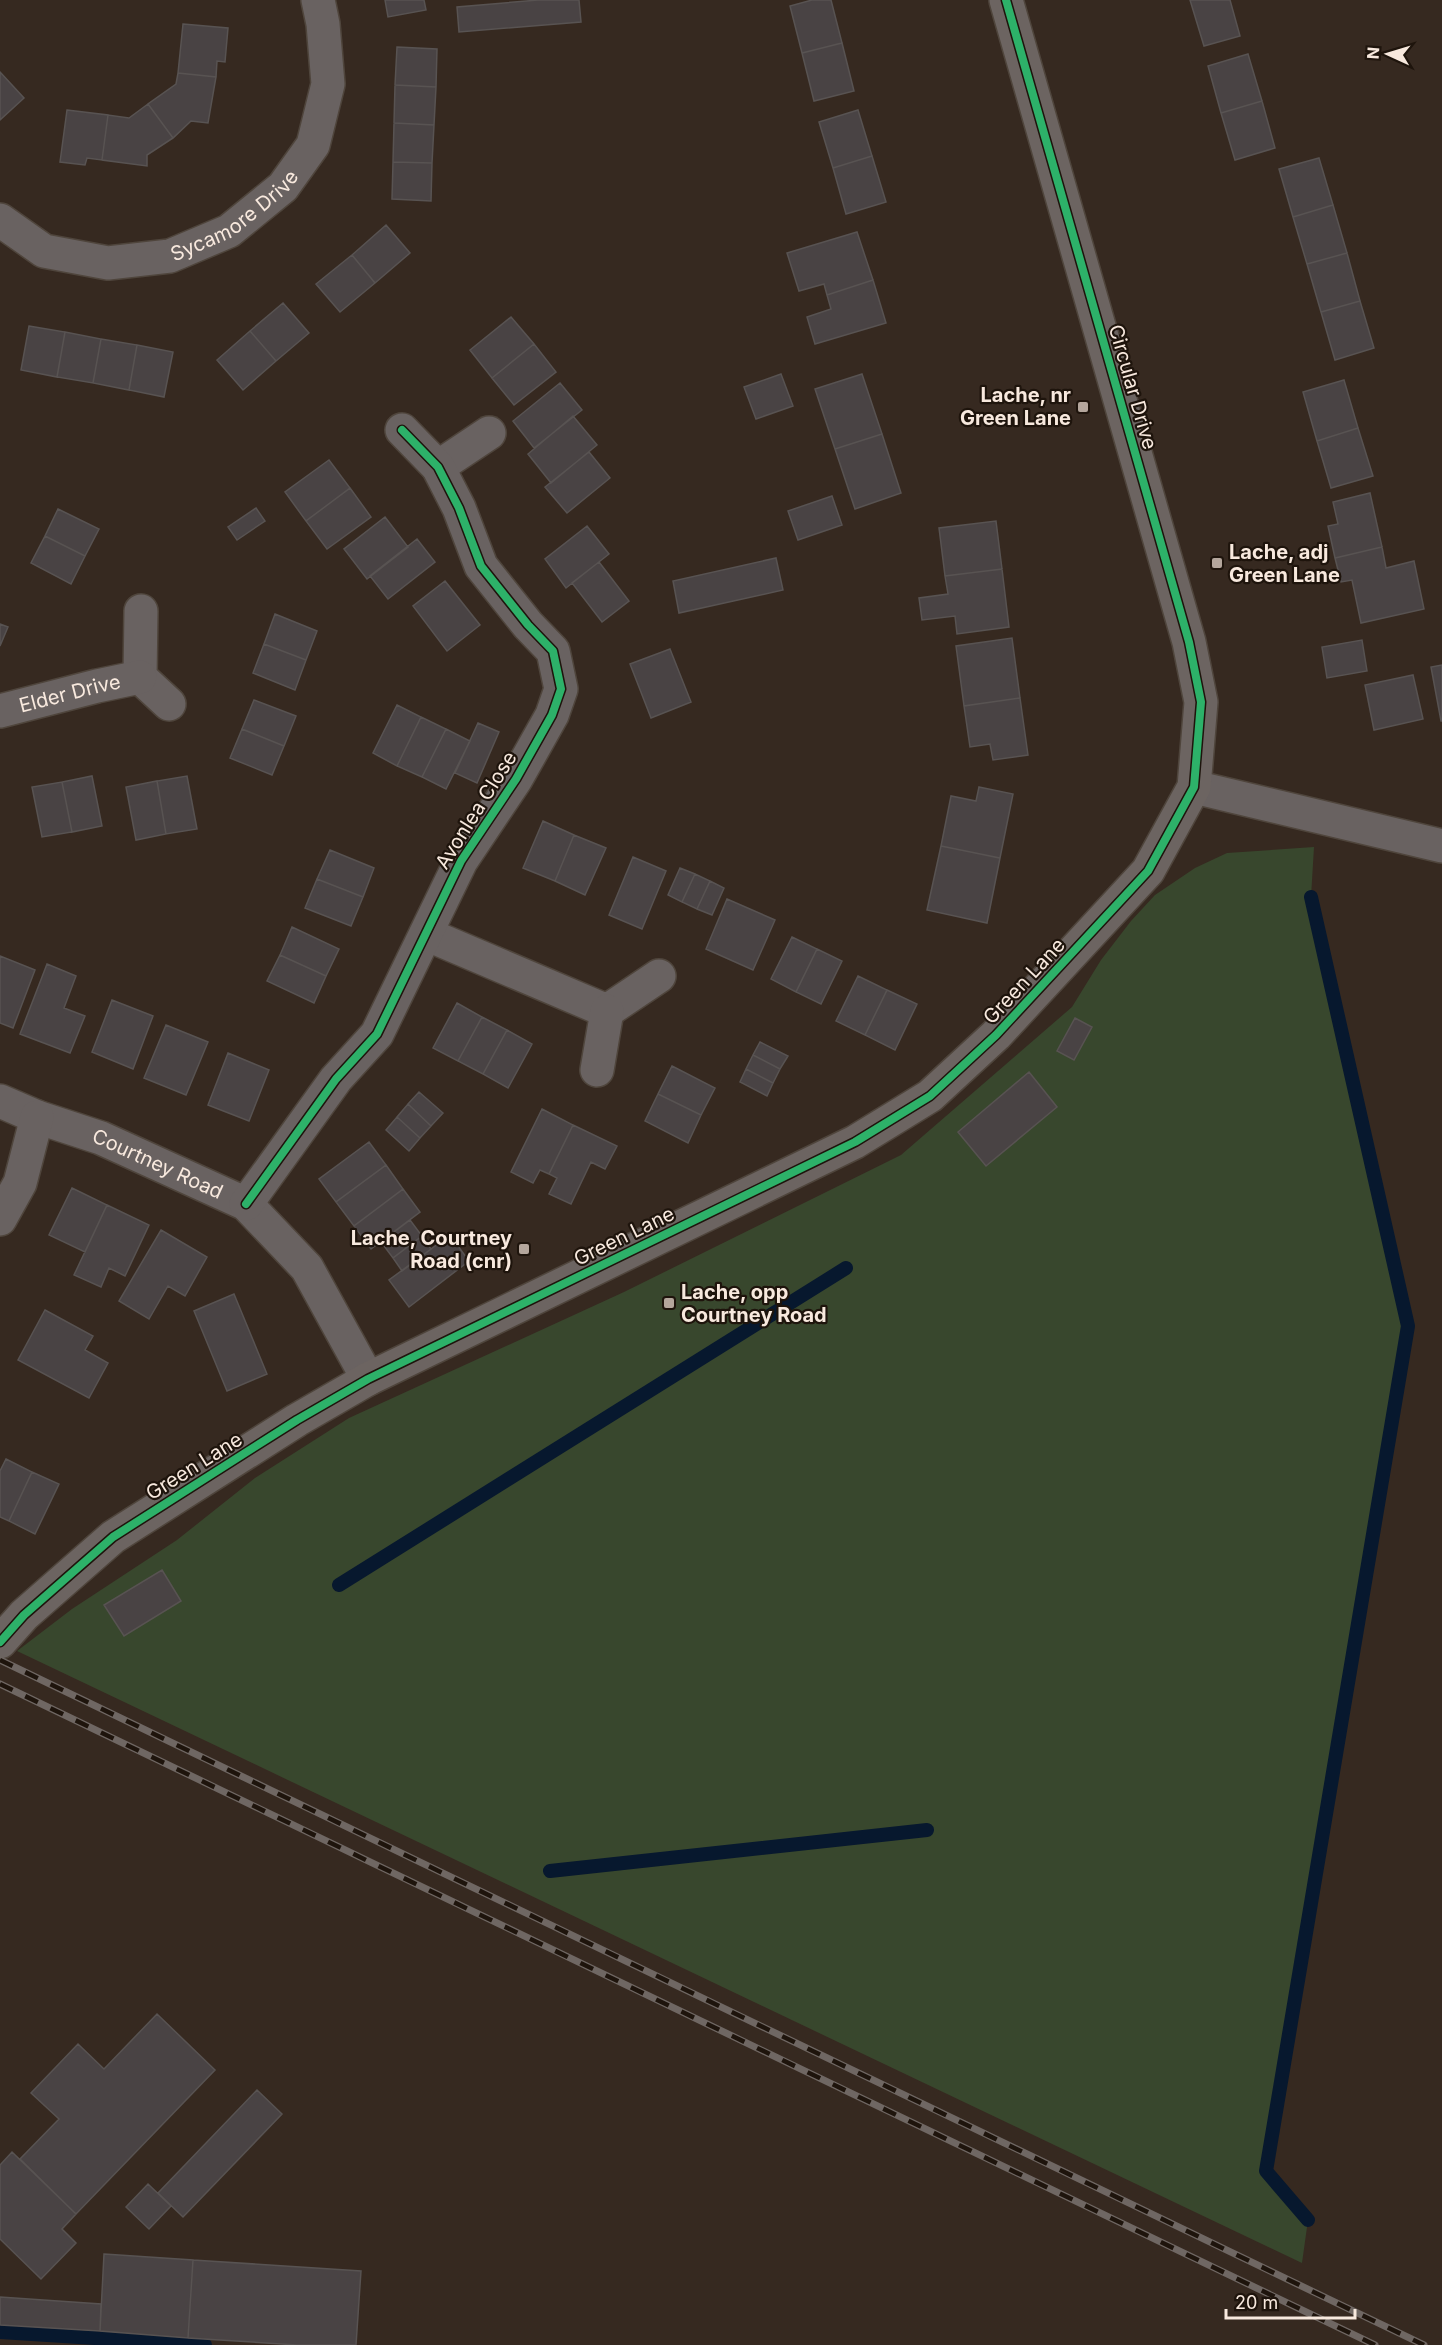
<svg xmlns="http://www.w3.org/2000/svg" width="1442" height="2345" viewBox="0 0 1442 2345" font-family="Inter,sans-serif">
  <style>
    .green { fill: #38472d }
    .lines { fill: none; stroke-linecap: round; stroke-linejoin: round }
    .stream { stroke: #07182e; stroke-width: 14 }
    .building { fill: #494344; stroke: #585352; stroke-width: 1.5 }
    .street-casing { stroke: #4f453c; stroke-width: 36 }
    .secondary-casing { stroke: #4f453c; stroke-width: 36 }
    .street { stroke: #696261; stroke-width: 33 }
    .secondary { stroke: #6c6461; stroke-width: 33 }
    .rail-casing { stroke: #6f6763; stroke-width: 7 }
    .rail { stroke: #1e140c; stroke-width: 4.5; stroke-dasharray: 14; stroke-linecap: butt }
    .cycleway-casing { stroke: #1e140c; stroke-width: 11 }
    .cycleway { stroke: #2db169; stroke-width: 8 }
    .poi-dot { fill: #b4a69c; stroke: #1e140c; stroke-width: 2 }
    .labels { text-anchor: middle; dominant-baseline: central; stroke-width: 4.5; stroke-linejoin: round; paint-order: stroke }
    .street-label { font-size: 20px; fill: #f8e9de; stroke: #1e140c }
    .poi-label { font-size: 20px; font-weight: bold; fill: #f8e9de; stroke: #1e140c; text-anchor: end }
  </style>
  <rect width="100%" height="100%" fill="#362920"/>
  <path class="green" d="M 1314,847 L 1311,897 L 1408,1326 L 1266,2171 L 1308,2220 L 1302,2263 L 17,1651 L 72,1609 L 177,1540 L 255,1478 L 349,1418 L 624,1292 L 901,1155 L 1072,1007 L 1101,960 L 1131,921 L 1155,895 L 1195,868 L 1227,853 Z"/>
  <g class="lines">
    <path class="stream" d="M 339,1585 L 846,1268
      M 550,1871 L 927,1830
      M 1308,2220 L 1266,2171 L 1408,1326 L 1311,897
      M 0,2332 L 205,2345"/>
  </g>
  <path class="building" d="M 385,0 L 424,0 L 426,10 L 388,17 Z
    M 538,0 L 579,0 L 581,22 L 459,32 L 457,7 Z
    M 812,0 L 831,0 L 842,43 L 802,53 L 790,6 Z
    M 1190,0 L 1230,0 L 1240,36 L 1204,46 Z
    M 183,24 L 228,28 L 225,62 L 217,61 L 216,77 L 178,73 Z
    M 842,43 L 854,91 L 814,101 L 802,53 Z
    M 397,47 L 437,49 L 436,87 L 395,85 Z
    M 1248,54 L 1262,101 L 1221,113 L 1208,66 Z
    M 0,72 L 24,98 L 0,120 Z
    M 178,73 L 216,77 L 208,123 L 191,121 L 173,138 L 148,104 L 176,84 Z
    M 395,85 L 436,87 L 434,125 L 394,123 Z
    M 1262,101 L 1275,148 L 1235,160 L 1221,113 Z
    M 148,104 L 173,138 L 147,155 L 147,166 L 102,160 L 108,115 L 129,118 Z
    M 67,110 L 108,115 L 102,160 L 87,158 L 85,165 L 60,162 Z
    M 858,110 L 872,156 L 833,168 L 819,122 Z
    M 394,123 L 434,125 L 432,163 L 393,162 Z
    M 872,156 L 886,202 L 846,214 L 833,168 Z
    M 1319,158 L 1333,205 L 1293,217 L 1279,169 Z
    M 393,162 L 432,163 L 431,201 L 392,199 Z
    M 1333,205 L 1347,253 L 1307,264 L 1293,217 Z
    M 386,225 L 410,253 L 375,283 L 352,255 Z
    M 857,232 L 873,280 L 827,295 L 824,284 L 799,291 L 787,253 Z
    M 1347,253 L 1360,301 L 1321,312 L 1307,264 Z
    M 352,255 L 375,283 L 340,312 L 316,284 Z
    M 873,280 L 886,323 L 815,344 L 807,317 L 831,309 L 827,295 Z
    M 1360,301 L 1374,348 L 1335,360 L 1321,312 Z
    M 283,303 L 309,333 L 276,361 L 250,331 Z
    M 511,317 L 534,344 L 492,378 L 470,350 Z
    M 29,326 L 65,332 L 57,377 L 21,370 Z
    M 250,331 L 276,361 L 243,390 L 217,360 Z
    M 65,332 L 101,339 L 93,383 L 57,377 Z
    M 101,339 L 137,345 L 129,390 L 93,383 Z
    M 534,344 L 556,372 L 514,405 L 492,378 Z
    M 137,345 L 173,352 L 164,397 L 129,390 Z
    M 781,374 L 793,406 L 756,419 L 744,387 Z
    M 862,374 L 882,434 L 835,449 L 815,389 Z
    M 1344,380 L 1358,428 L 1317,441 L 1303,392 Z
    M 560,383 L 582,410 L 534,448 L 513,421 Z
    M 573,416 L 597,445 L 551,483 L 528,454 Z
    M 1358,428 L 1373,476 L 1331,488 L 1317,441 Z
    M 882,434 L 901,493 L 855,509 L 835,449 Z
    M 589,452 L 610,478 L 567,513 L 545,487 Z
    M 329,460 L 350,488 L 306,521 L 285,492 Z
    M 350,488 L 371,517 L 327,549 L 306,521 Z
    M 1370,493 L 1382,547 L 1335,558 L 1328,526 L 1338,524 L 1333,502 Z
    M 832,496 L 842,525 L 798,540 L 788,511 Z
    M 256,508 L 265,521 L 237,540 L 228,527 Z
    M 58,509 L 99,529 L 85,556 L 45,536 Z
    M 385,517 L 408,547 L 367,579 L 344,549 Z
    M 996,521 L 1002,569 L 945,576 L 939,528 Z
    M 587,526 L 609,554 L 566,588 L 545,559 Z
    M 45,536 L 85,556 L 71,584 L 31,563 Z
    M 417,539 L 435,562 L 388,599 L 370,576 Z
    M 1382,547 L 1386,568 L 1414,561 L 1424,609 L 1361,623 L 1352,580 L 1341,582 L 1335,558 Z
    M 776,558 L 783,590 L 679,613 L 673,581 Z
    M 599,562 L 629,601 L 602,622 L 572,583 Z
    M 1002,569 L 1009,627 L 957,634 L 955,616 L 922,620 L 919,598 L 948,594 L 945,576 Z
    M 445,581 L 480,625 L 447,651 L 413,606 Z
    M 275,614 L 317,631 L 306,660 L 264,644 Z
    M 0,624 L 8,627 L 0,646 Z
    M 1012,638 L 1020,698 L 964,706 L 956,646 Z
    M 1362,640 L 1367,671 L 1327,678 L 1322,647 Z
    M 264,644 L 306,660 L 295,690 L 253,673 Z
    M 670,649 L 691,702 L 651,718 L 630,664 Z
    M 1442,665 L 1442,721 L 1441,721 L 1431,667 Z
    M 1413,675 L 1423,719 L 1374,730 L 1365,685 Z
    M 1020,698 L 1028,755 L 993,760 L 990,744 L 970,747 L 964,706 Z
    M 254,700 L 296,716 L 284,746 L 242,729 Z
    M 397,705 L 421,717 L 397,766 L 373,753 Z
    M 421,717 L 446,729 L 422,777 L 397,766 Z
    M 478,723 L 499,732 L 477,783 L 455,773 Z
    M 242,729 L 284,746 L 272,775 L 230,758 Z
    M 446,729 L 470,741 L 446,789 L 422,777 Z
    M 92,776 L 102,826 L 72,832 L 62,782 Z
    M 187,776 L 197,829 L 166,834 L 157,781 Z
    M 157,781 L 166,834 L 136,840 L 126,787 Z
    M 62,782 L 72,832 L 42,837 L 32,787 Z
    M 979,787 L 1013,794 L 1000,858 L 941,846 L 951,796 L 976,801 Z
    M 543,821 L 574,835 L 555,881 L 523,868 Z
    M 574,835 L 606,848 L 585,895 L 555,881 Z
    M 941,846 L 1000,858 L 987,923 L 927,910 Z
    M 330,850 L 374,868 L 363,897 L 317,879 Z
    M 633,857 L 666,871 L 642,929 L 609,915 Z
    M 680,868 L 695,874 L 682,902 L 668,895 Z
    M 695,874 L 710,881 L 697,909 L 682,902 Z
    M 317,879 L 363,897 L 351,926 L 305,908 Z
    M 710,881 L 724,888 L 712,915 L 697,909 Z
    M 727,899 L 775,920 L 753,970 L 706,949 Z
    M 292,927 L 339,949 L 326,976 L 280,955 Z
    M 792,937 L 817,949 L 796,992 L 771,979 Z
    M 817,949 L 842,961 L 821,1004 L 796,992 Z
    M 280,955 L 326,976 L 314,1003 L 267,981 Z
    M 0,956 L 35,970 L 13,1028 L 0,1023 Z
    M 47,964 L 76,976 L 64,1008 L 85,1016 L 70,1053 L 20,1034 Z
    M 858,976 L 887,990 L 865,1035 L 836,1021 Z
    M 887,990 L 917,1004 L 895,1050 L 865,1035 Z
    M 112,1000 L 153,1016 L 133,1069 L 92,1052 Z
    M 457,1003 L 482,1017 L 458,1061 L 433,1048 Z
    M 482,1017 L 507,1030 L 483,1074 L 458,1061 Z
    M 1075,1018 L 1092,1027 L 1074,1060 L 1057,1051 Z
    M 166,1025 L 208,1042 L 186,1095 L 144,1078 Z
    M 507,1030 L 532,1044 L 508,1088 L 483,1074 Z
    M 760,1042 L 788,1056 L 780,1069 L 753,1055 Z
    M 228,1053 L 269,1070 L 249,1121 L 208,1105 Z
    M 753,1055 L 780,1069 L 773,1083 L 746,1069 Z
    M 672,1066 L 715,1088 L 701,1115 L 658,1094 Z
    M 746,1069 L 773,1083 L 767,1096 L 740,1082 Z
    M 1029,1072 L 1057,1107 L 986,1166 L 958,1132 Z
    M 419,1092 L 443,1113 L 431,1126 L 408,1104 Z
    M 658,1094 L 701,1115 L 688,1143 L 645,1121 Z
    M 408,1104 L 431,1126 L 420,1138 L 397,1117 Z
    M 542,1109 L 573,1125 L 549,1174 L 540,1170 L 533,1183 L 511,1172 Z
    M 397,1117 L 420,1138 L 409,1151 L 386,1130 Z
    M 573,1125 L 617,1146 L 605,1169 L 591,1162 L 571,1204 L 549,1194 L 557,1178 L 549,1174 Z
    M 369,1142 L 386,1165 L 336,1202 L 319,1179 Z
    M 386,1165 L 403,1189 L 354,1226 L 336,1202 Z
    M 72,1188 L 107,1205 L 85,1252 L 49,1235 Z
    M 403,1189 L 420,1212 L 371,1249 L 354,1226 Z
    M 107,1205 L 149,1225 L 125,1276 L 109,1268 L 101,1287 L 74,1275 Z
    M 410,1220 L 422,1236 L 393,1258 L 381,1242 Z
    M 161,1230 L 207,1257 L 185,1296 L 168,1286 L 149,1319 L 119,1301 Z
    M 450,1235 L 469,1261 L 409,1307 L 389,1280 Z
    M 422,1236 L 431,1249 L 402,1271 L 393,1258 Z
    M 234,1294 L 267,1374 L 227,1391 L 194,1311 Z
    M 45,1310 L 93,1336 L 85,1350 L 108,1363 L 89,1398 L 18,1360 Z
    M 6,1459 L 32,1472 L 9,1521 L 0,1517 L 0,1471 Z
    M 32,1472 L 59,1484 L 35,1534 L 9,1521 Z
    M 162,1570 L 181,1601 L 124,1636 L 104,1605 Z
    M 157,2014 L 215,2070 L 76,2214 L 20,2159 L 59,2119 L 31,2093 L 78,2044 L 104,2069 Z
    M 257,2090 L 282,2114 L 183,2217 L 158,2193 Z
    M 12,2152 L 76,2214 L 62,2229 L 76,2243 L 41,2279 L 0,2239 L 0,2165 Z
    M 148,2184 L 171,2206 L 149,2229 L 126,2207 Z
    M 104,2254 L 193,2260 L 188,2338 L 100,2331 Z
    M 193,2260 L 361,2271 L 356,2345 L 297,2345 L 188,2338 Z
    M 0,2297 L 101,2304 L 100,2331 L 0,2325 Z"/>
  <g class="lines">
    <defs>
      <g id="street">
        <path id="s1" d="M 0,220 L 44,251 L 108,263 L 170,256 L 229,231 L 283,187 L 313,145 L 328,84 L 323,24 L 318,0"/>
        <path d="M 438,467 L 489,433"/>
        <path d="M 141,611 L 140,677 L 169,704"/>
        <path id="s2" d="M 0,711 L 97,686 L 140,677"/>
        <path d="M 1194,787 L 1442,846"/>
        <path d="M 426,934 L 607,1011 L 659,976"/>
        <path d="M 597,1070 L 607,1011"/>
        <path id="s3" d="M 0,1101 L 37,1117 L 101,1138 L 246,1204 L 307,1268 L 368,1379"/>
        <path d="M 246,1204 L 336,1079 L 377,1034 L 461,861 L 516,779 L 552,715 L 561,689 L 553,651 L 528,625 L 481,566 L 459,508 L 438,467 L 402,430"/>
        <path d="M 0,1219 L 20,1183 L 37,1117"/>
      </g>
      <path id="secondary" d="M 0,1642 L 24,1615 L 113,1537 L 297,1420 L 368,1379 L 855,1142 L 930,1096 L 996,1035 L 1148,871 L 1194,787 L 1201,702 L 1189,642 L 1006,0"/>
    </defs>
    <use href="#street" class="street-casing"/>
    <use href="#secondary" class="secondary-casing"/>
    <use href="#street" class="street"/>
    <use href="#secondary" class="secondary"/>
    <defs>
      <path id="rail" d="M 0,1660 L 1424,2345
        M 0,1684 L 1375,2345"/>
    </defs>
    <use href="#rail" class="rail-casing"/>
    <use href="#rail" class="rail"/>
    <defs>
      <path id="cycleway" d="M 246,1204 L 336,1079 L 377,1034 L 461,861 L 516,779 L 552,715 L 561,689 L 553,651 L 528,625 L 481,566 L 459,508 L 438,467 L 402,430
        M 0,1642 L 24,1615 L 113,1537 L 297,1420 L 368,1379 L 855,1142 L 930,1096 L 996,1035 L 1148,871 L 1194,787 L 1201,702 L 1189,642 L 1006,0"/>
    </defs>
    <use href="#cycleway" class="cycleway-casing"/>
    <use href="#cycleway" class="cycleway"/>
  </g>
  <g class="poi-dot">
    <rect x="1077" y="401" width="12" height="12" rx="3"/>
    <rect x="1211" y="557" width="12" height="12" rx="3"/>
    <rect x="518" y="1243" width="12" height="12" rx="3"/>
    <rect x="663" y="1297" width="12" height="12" rx="3"/>
  </g>
  <g class="labels">
    <g class="street-label">
      <text stroke="none"><textPath href="#s1" startOffset="258">Sycamore Drive</textPath></text>
      <text transform="translate(1133 387) rotate(74)">Circular Drive</text>
      <text stroke="none"><textPath href="#s2" startOffset="72">Elder Drive</textPath></text>
      <text transform="translate(476 810) rotate(-58)">Avonlea Close</text>
      <text transform="translate(1024 981) rotate(-47)">Green Lane</text>
      <text stroke="none"><textPath href="#s3" startOffset="170">Courtney Road</textPath></text>
      <text transform="translate(624 1236) rotate(-26)">Green Lane</text>
      <text transform="translate(194 1466) rotate(-32)">Green Lane</text>
    </g>
    <g class="poi-label">
      <text x="1071" y="395">Lache, nr<tspan x="1071" dy="23">Green Lane</tspan></text>
      <text x="1229" y="552" text-anchor="start">Lache, adj<tspan x="1229" dy="23">Green Lane</tspan></text>
      <text x="512" y="1238">Lache, Courtney<tspan x="512" dy="23">Road (cnr)</tspan></text>
      <text x="681" y="1292" text-anchor="start">Lache, opp<tspan x="681" dy="23">Courtney Road</tspan></text>
    </g>
  </g>
  <g transform="translate(1388 54) rotate(274)" stroke="#1e140c" stroke-width="4.5" paint-order="stroke">
  <path d="M0-4.5L10 22L0 15L-10 22Z" fill="#f8e9de"/>
  <text y="-9" font-size="16" font-weight="bold" text-anchor="middle" fill="#f8e9de">N</text>
  </g>
  <path d="M1226 2309v9h129v-9" fill="none" stroke="#f8e9de" stroke-width="3"/>
  <text x="1235" y="2309" font-size="18" fill="#f8e9de" stroke="#1e140c" stroke-width="4.5" paint-order="stroke">20 m</text>
</svg>
